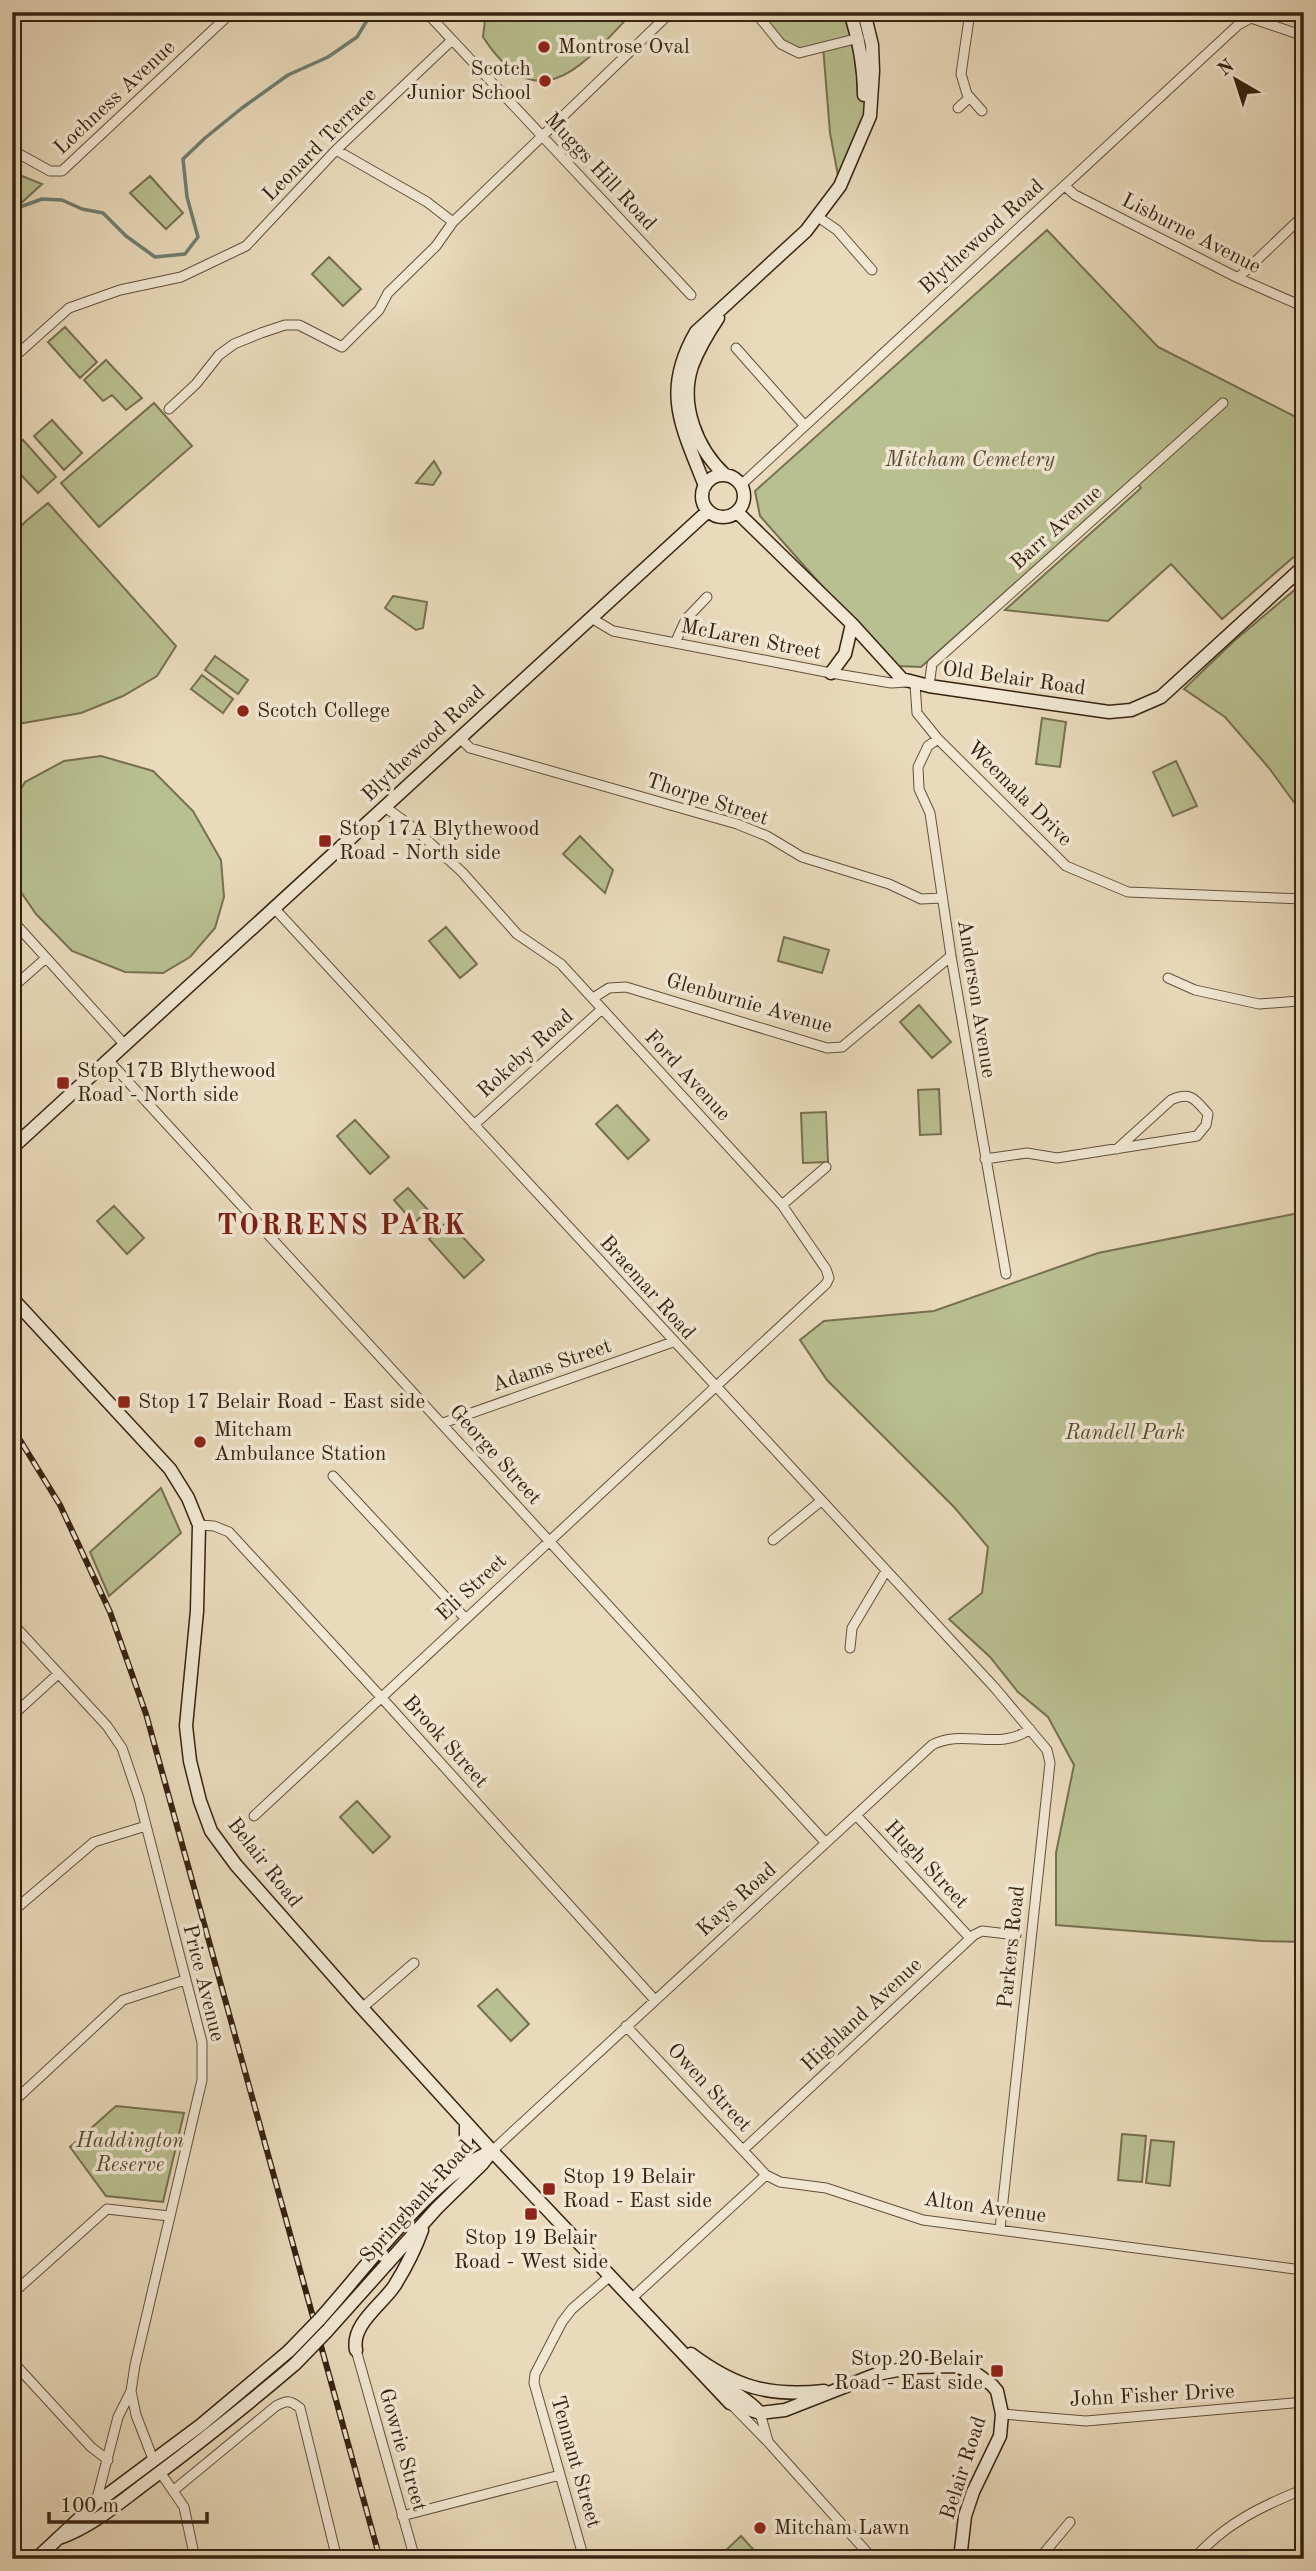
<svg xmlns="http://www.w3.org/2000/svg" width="1316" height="2571" viewBox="0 0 1316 2571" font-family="'Old Standard TT',serif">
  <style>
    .green { fill: #b8bf90; stroke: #777050; stroke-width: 2 }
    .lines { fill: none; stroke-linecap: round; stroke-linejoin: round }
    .stream { stroke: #707e71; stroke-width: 3.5 }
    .street-casing { stroke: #63503b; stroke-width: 11 }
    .secondary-casing { stroke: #362210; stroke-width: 15 }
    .street { stroke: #f1e7d3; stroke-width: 9 }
    .secondary { stroke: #f1e7d3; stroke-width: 12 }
    .rail-casing { stroke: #362210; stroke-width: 6 }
    .rail { stroke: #f1e7d3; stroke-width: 3.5; stroke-dasharray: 10; stroke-linecap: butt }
    .secondary-bridge-casing { stroke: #362210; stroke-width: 15; stroke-linecap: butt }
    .secondary-bridge { stroke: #f1e7d3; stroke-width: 12 }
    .poi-dot { fill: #8f2418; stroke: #f1e7d3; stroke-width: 2.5 }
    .labels { text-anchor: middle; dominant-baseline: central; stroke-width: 7; stroke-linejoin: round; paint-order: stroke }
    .poi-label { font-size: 21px; fill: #362210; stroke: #f1e7d3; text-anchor: start }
    .street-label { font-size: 21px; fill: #362210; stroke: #f1e7d3 }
    .park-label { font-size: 21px; font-style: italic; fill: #564930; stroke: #f1e7d3 }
    .district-label { font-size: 28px; font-weight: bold; letter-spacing: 2px; fill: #7a1f14; stroke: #f1e7d3 }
  </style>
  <rect width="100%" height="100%" fill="#e9dabb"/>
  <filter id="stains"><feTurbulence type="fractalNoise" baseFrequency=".00286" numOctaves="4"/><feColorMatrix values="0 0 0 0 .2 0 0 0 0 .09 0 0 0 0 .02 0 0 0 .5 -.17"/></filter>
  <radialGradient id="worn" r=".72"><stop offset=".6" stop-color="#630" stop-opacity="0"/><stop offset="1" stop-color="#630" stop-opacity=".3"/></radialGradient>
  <path class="green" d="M 486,12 L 633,12 C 583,65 539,123 483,37 Z
    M 755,12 L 850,12 L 859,37 L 870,35 L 870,116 L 840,186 L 830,133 L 823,46 L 799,53 L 781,44 Z
    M 12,172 L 42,184 L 19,205 L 12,198 Z
    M 150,176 L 183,213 L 166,229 L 130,193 Z
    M 1047,230 L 1158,347 L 1304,421 L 1304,480 L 1300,486 L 1304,490 L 1304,548 L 1222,619 L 1171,564 L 1108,621 L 1005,610 L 1141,488 L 1133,478 L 921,667 L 897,666 L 853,621 L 760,516 L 755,491 Z
    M 329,257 L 361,289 L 343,306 L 312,274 Z
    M 65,327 L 97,362 L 80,378 L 48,342 Z
    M 106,360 L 142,398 L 126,410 L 112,395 L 103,401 L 84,380 Z
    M 154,403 L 192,446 L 99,527 L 61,483 Z
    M 52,420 L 82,453 L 64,470 L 34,436 Z
    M 23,440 L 56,477 L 38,493 L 12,465 L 12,450 Z
    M 434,461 L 441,473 L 433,485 L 416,483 Z
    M 48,503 L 176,646 L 157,676 L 123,696 L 81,713 L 12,725 L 12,536 L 26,521 Z
    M 1304,582 L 1304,816 L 1269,768 L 1225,717 L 1184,689 L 1234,641 Z
    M 393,596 L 427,602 L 423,628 L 416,630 L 385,608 Z
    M 215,656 L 248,680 L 238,694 L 205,670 Z
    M 202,675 L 233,699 L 223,713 L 191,689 Z
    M 1042,718 L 1066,722 L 1060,767 L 1036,764 Z
    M 101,756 L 153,771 L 193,811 L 221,860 L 224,897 L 215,928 L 190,957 L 163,973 L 125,972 L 72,951 L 36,914 L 12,879 L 12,804 L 25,782 L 64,761 Z
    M 1176,761 L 1197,806 L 1173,816 L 1153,772 Z
    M 580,836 L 613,870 L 605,893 L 563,854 Z
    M 446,927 L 477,964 L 460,978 L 429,941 Z
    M 784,937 L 829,950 L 822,973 L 778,961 Z
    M 919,1005 L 951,1042 L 932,1058 L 900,1022 Z
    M 939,1089 L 941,1134 L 920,1135 L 918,1090 Z
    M 617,1105 L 649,1140 L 628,1159 L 596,1124 Z
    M 826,1112 L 828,1162 L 803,1163 L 801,1113 Z
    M 355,1120 L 389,1157 L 370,1174 L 337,1136 Z
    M 408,1188 L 428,1210 L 414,1223 L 394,1200 Z
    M 114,1206 L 144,1238 L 127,1254 L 97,1221 Z
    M 1304,1212 L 1304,1942 L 1262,1941 L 1056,1925 L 1056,1853 L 1074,1765 L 1048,1717 L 1018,1692 L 990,1657 L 949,1619 L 982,1593 L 988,1547 L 954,1507 L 827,1380 L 800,1340 L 824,1321 L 934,1311 L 1098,1253 Z
    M 448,1221 L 484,1260 L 464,1278 L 429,1239 Z
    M 161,1488 L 181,1533 L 109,1596 L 90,1552 Z
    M 357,1801 L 390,1837 L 373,1853 L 340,1817 Z
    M 497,1989 L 529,2024 L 511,2041 L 478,2006 Z
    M 116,2106 L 184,2113 L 163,2202 L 106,2196 L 70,2147 Z
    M 1122,2134 L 1146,2136 L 1142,2182 L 1118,2180 Z
    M 1151,2140 L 1174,2142 L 1170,2186 L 1146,2183 Z
    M 741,2536 L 762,2559 L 730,2559 L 724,2552 Z"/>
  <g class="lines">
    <path class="stream" d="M 12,202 L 20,207 L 42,199 L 62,200 L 82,209 L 103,213 L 126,236 L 155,257 L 185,254 L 198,237 L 187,197 L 183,159 L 205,138 L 242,108 L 288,75 L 328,57 L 357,37 L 372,12"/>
    <defs>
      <path id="street" d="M 426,12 L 691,295
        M 755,12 L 781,44 L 799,53 L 859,38
        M 970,12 L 961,74 L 967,94 L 982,111
        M 1251,18 L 1304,36
        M 958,108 L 970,97
        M 12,150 L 50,171 L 62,171 L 232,12
        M 336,150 L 427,202 L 453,222 L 671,12
        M 1066,187 L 1075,195 L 1238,278 L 1304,307
        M 818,217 L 837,230 L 872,270
        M 1238,278 L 1304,215
        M 736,348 L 805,426
        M 12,359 L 69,308 L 120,290 L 181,277 L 246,246 L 336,150 L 451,41
        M 169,409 L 196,384 L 219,355 L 234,344 L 261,333 L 285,325 L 299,325 L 342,347 L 379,310 L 388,293 L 436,246 L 453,222
        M 741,485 L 1238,25 L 1251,18
        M 591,618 L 613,631 L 831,673 L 891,683 L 907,682
        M 675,643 L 686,619 L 707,597
        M 915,684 L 917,713 L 938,739 L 1066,866 L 1128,892 L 1304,899
        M 929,686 L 932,664 L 1223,403
        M 459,737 L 470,748 L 737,824 L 767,836 L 802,857 L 889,884 L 921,899 L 942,898
        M 938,739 L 928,746 L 918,767 L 919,789 L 930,813 L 951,956 L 1006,1274
        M 275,909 L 995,1688 L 1047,1750 L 1050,1763 L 1000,2229
        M 12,920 L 125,1045
        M 1168,978 L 1195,990 L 1259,1004 L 1299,1001 L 1304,998
        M 12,988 L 46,958
        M 593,998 L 609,988 L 626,987 L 827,1048 L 842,1047 L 951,956
        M 109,1061 L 826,1843
        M 474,1125 L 602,1009
        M 985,1159 L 1027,1153 L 1057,1158 L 1197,1136 L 1206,1125 L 1208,1114 C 1195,1099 1191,1091 1171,1100 L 1117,1149
        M 782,1205 L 826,1167
        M 443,1423 L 673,1342
        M 333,1476 L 465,1618
        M 199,1525 L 214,1526 L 229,1532 L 381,1697 L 654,1999
        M 773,1540 L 821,1501
        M 12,1623 L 107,1726 L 122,1748 L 139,1798 L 202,2042 L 202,2080 L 135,2365 L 131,2391 L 118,2417 L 96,2502
        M 850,1648 L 852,1628 L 886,1571
        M 12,1716 L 58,1674
        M 856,1815 L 970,1938
        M 254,1816 L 826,1284 L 829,1278 L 826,1269 L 782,1205 L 561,964 L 517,934 L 462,872 L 415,829 L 385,807
        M 12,1912 L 94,1842 L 146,1826
        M 362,2008 L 414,1963
        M 626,2026 L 766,2175
        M 12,2103 L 123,2000 L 185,1980
        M 743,2150 L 974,1935 L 982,1931 L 1016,1935
        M 492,2151 L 932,1745 C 963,1728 1000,1752 1030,1729
        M 12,2294 L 107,2209 L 169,2216
        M 631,2299 L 766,2175 L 780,2182 L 826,2188 L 923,2220 L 1302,2270
        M 356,2350 L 415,2559
        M 12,2361 L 91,2447 L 108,2460
        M 131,2391 L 136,2415 L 153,2459
        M 730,2403 L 769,2443 L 873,2559
        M 760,2413 L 768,2441
        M 1002,2414 L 1086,2421 L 1304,2402
        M 160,2472 L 184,2507 L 195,2559
        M 174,2490 L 276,2406 C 287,2400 290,2400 300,2408 L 337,2559
        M 402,2516 L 560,2475
        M 12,2545 L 24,2559
        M 584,2559 L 534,2383 L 535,2374 L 562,2322 L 572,2309 L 610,2276
        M 1039,2559 L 1070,2522
        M 1194,2559 C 1224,2524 1262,2506 1304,2489"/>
      <path id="secondary" d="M 850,12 C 859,40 864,66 864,95
        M 718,318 C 708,333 698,350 692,366 C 679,405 697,449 725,475
        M702 496a21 21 0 1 1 42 0a21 21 0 1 1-42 0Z
        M 705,486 C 682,427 661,392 696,332 L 806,231 L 840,186 L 870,116 L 873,71 L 872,45 L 864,12
        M 737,512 L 852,624 L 902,679 L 929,686 L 1109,712 L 1131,710 L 1161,697 L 1304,566
        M 831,673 L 845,654 L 852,624
        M 12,1148 L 708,511
        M 12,1298 L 170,1469 L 188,1498 L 199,1525 L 197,1611 L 186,1726 L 190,1761 L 200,1801 L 211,1831 L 236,1865 L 362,2008 L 492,2151 L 730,2403 L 760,2413 L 785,2410 L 877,2374 L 914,2367 L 955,2366 L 974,2372 L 992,2385 L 997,2391 L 1002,2414 L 1000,2436 L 973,2492 L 965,2516 L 960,2559
        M 455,2168 L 466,2150 L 466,2123
        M 319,2320 C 363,2272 433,2174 492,2151
        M 326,2332 L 437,2208 L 482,2164 L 492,2151
        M 356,2350 C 351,2324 382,2305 395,2285 C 406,2267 415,2250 422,2230
        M 691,2354 C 735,2387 769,2397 824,2391
        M 718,2379 C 731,2393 748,2398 760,2413
        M 62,2537 C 94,2525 120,2502 147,2482 C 198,2444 247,2405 295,2364
        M 36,2559 L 95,2504 L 201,2425 L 289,2351"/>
    </defs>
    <use href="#street" class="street-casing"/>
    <use href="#secondary" class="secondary-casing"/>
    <use href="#street" class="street"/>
    <use href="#secondary" class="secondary"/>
    <defs>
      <path id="rail" d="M 12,1427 L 60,1505 L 110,1612 L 146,1714 L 380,2559"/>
    </defs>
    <use href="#rail" class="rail-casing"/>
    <use href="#rail" class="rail"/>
    <defs>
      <path id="secondary-bridge" d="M 289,2351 L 319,2320
        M 295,2364 L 326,2332"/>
    </defs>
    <use href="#secondary-bridge" class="secondary-bridge-casing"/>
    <use href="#secondary-bridge" class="secondary-bridge"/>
  </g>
  <g class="poi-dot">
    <circle cx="544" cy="47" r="7"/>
    <circle cx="545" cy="81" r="7"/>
    <circle cx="243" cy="711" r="7"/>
    <rect x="318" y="834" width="14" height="14" rx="3.5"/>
    <rect x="56" y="1076" width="14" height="14" rx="3.5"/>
    <rect x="117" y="1395" width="14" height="14" rx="3.5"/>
    <circle cx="200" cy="1442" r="7"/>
    <rect x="542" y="2182" width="14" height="14" rx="3.5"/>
    <rect x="524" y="2207" width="14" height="14" rx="3.5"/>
    <rect x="990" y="2364" width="14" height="14" rx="3.5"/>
    <circle cx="760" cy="2528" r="7"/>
  </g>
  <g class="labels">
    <g class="poi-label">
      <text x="558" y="47">Montrose Oval</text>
      <text x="531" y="69" text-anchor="end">Scotch<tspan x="531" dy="24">Junior School</tspan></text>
      <text x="257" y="711">Scotch College</text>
      <text x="339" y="829">Stop 17A Blythewood<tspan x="339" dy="24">Road - North side</tspan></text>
      <text x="77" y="1071">Stop 17B Blythewood<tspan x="77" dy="24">Road - North side</tspan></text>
      <text x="138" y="1402">Stop 17 Belair Road - East side</text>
      <text x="214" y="1430">Mitcham<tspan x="214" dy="24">Ambulance Station</tspan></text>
      <text x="563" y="2177">Stop 19 Belair<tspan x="563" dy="24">Road - East side</tspan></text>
      <text x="531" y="2238" text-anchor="middle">Stop 19 Belair<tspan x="531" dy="24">Road - West side</tspan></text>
      <text x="983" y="2359" text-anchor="end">Stop 20 Belair<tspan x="983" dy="24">Road - East side</tspan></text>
      <text x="774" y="2528">Mitcham Lawn</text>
    </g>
    <g class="street-label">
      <text transform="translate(115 98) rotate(-43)">Lochness Avenue</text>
      <text transform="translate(320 145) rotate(-45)">Leonard Terrace</text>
      <text transform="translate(600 172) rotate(47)">Muggs Hill Road</text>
      <text transform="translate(1191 234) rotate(27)">Lisburne Avenue</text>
      <text transform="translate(982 237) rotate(-42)">Blythewood Road</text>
      <text transform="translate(1057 528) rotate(-42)">Barr Avenue</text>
      <text transform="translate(751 640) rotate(11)">McLaren Street</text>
      <text transform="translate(1014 679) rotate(8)">Old Belair Road</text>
      <text transform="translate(424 744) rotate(-43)">Blythewood Road</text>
      <text transform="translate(1019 794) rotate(45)">Weemala Drive</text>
      <text transform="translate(707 800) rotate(18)">Thorpe Street</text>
      <text transform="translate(976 999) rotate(81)">Anderson Avenue</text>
      <text transform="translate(749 1004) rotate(16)">Glenburnie Avenue</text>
      <text transform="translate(526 1054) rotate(-42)">Rokeby Road</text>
      <text transform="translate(687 1076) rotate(47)">Ford Avenue</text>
      <text transform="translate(647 1288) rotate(48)">Braemar Road</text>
      <text transform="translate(552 1366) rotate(-19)">Adams Street</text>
      <text transform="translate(495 1455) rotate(48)">George Street</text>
      <text transform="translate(472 1588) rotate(-43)">Eli Street</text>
      <text transform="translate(445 1742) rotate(48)">Brook Street</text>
      <text transform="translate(264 1863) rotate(52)">Belair Road</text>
      <text transform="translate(926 1865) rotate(47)">Hugh Street</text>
      <text transform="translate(737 1900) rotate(-42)">Kays Road</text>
      <text transform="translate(1012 1947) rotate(-84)">Parkers Road</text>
      <text transform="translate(203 1983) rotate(76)">Price Avenue</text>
      <text transform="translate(862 2015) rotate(-43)">Highland Avenue</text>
      <text transform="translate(709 2088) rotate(47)">Owen Street</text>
      <text transform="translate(417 2202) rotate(-48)">Springbank Road</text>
      <text transform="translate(985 2208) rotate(8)">Alton Avenue</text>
      <text transform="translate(1152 2396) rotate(-3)">John Fisher Drive</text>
      <text transform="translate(402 2450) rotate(74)">Gowrie Street</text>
      <text transform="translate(575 2462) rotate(74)">Tennant Street</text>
      <text transform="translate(964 2468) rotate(-72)">Belair Road</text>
    </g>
    <g class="park-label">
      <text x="970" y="460">Mitcham Cemetery</text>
      <text x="1125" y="1433">Randell Park</text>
      <text x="130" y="2141">Haddington<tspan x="130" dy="24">Reserve</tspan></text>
    </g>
    <g class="district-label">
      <text x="342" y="1227">TORRENS PARK</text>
    </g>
  </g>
  <rect width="1316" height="2571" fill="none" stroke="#e9dabb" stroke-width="42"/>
  <rect x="14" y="14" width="1288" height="2543" fill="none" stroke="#362210" stroke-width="3.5"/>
  <rect x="21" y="21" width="1274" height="2529" fill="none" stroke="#362210" stroke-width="2"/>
  <g transform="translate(1236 80) rotate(321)" stroke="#f1e7d3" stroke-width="5" paint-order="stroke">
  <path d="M0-5L12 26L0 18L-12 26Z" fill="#362210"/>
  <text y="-10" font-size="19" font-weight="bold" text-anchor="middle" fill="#362210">N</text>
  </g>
  <path d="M49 2512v10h158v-10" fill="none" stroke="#362210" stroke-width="3.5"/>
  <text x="60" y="2512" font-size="21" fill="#362210" stroke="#f1e7d3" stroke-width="5" paint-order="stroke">100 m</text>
  <rect width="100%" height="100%" filter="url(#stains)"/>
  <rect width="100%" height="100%" fill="url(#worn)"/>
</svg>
